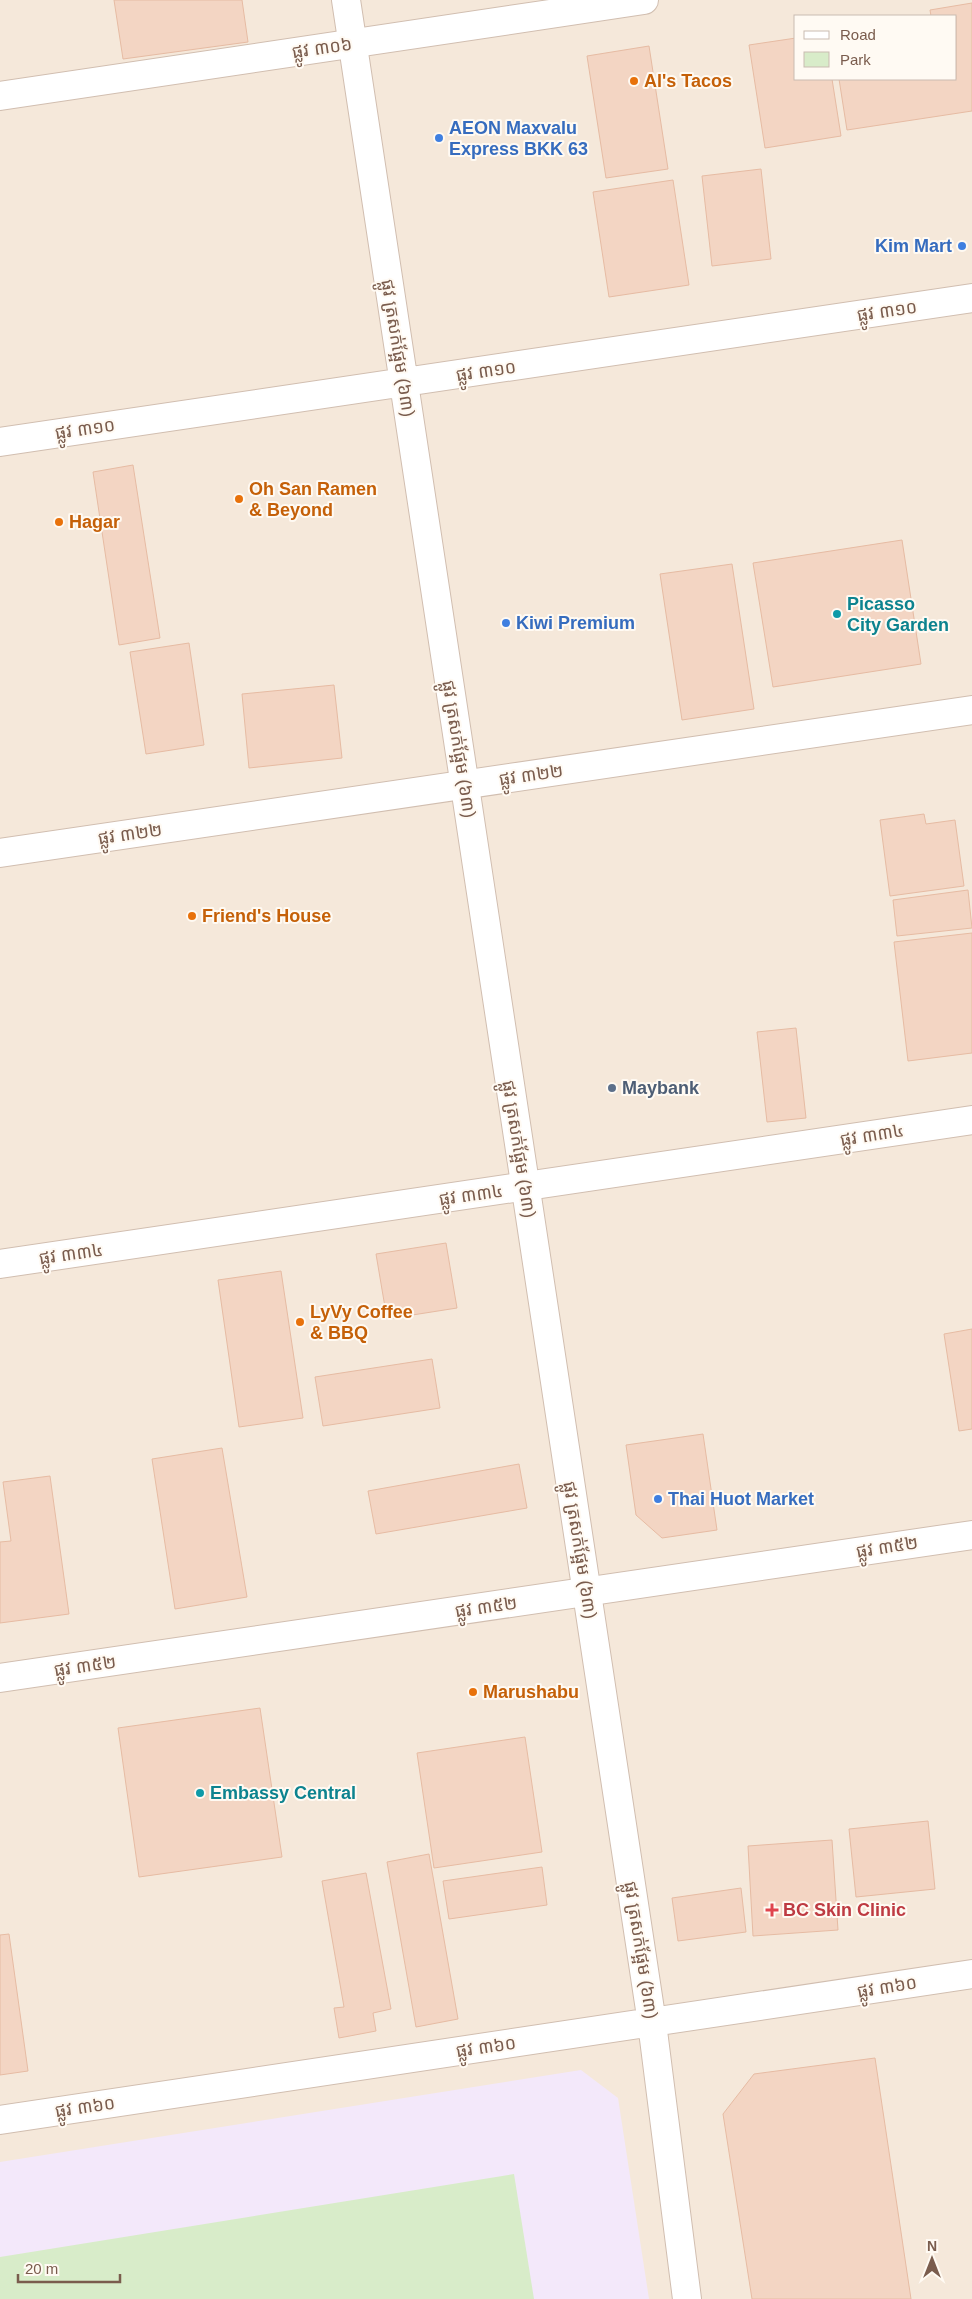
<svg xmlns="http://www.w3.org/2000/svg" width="972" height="2299" viewBox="0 0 972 2299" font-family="Helvetica,'Noto Sans Khmer',sans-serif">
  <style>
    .residential { fill: #f5e8da; fill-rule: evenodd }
    .education { fill: #f3e8fa }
    .green { fill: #d8ecc9 }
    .building { fill: #f3d5c3; stroke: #e6bba3 }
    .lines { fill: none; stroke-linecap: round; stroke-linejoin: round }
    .minor-casing { stroke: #d1beb0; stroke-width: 30 }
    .tertiary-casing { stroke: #d1beb0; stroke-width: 30 }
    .minor { stroke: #fff; stroke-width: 28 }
    .tertiary { stroke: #fff; stroke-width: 28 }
    .food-dot { fill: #e8710a; stroke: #fffaf3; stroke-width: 2 }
    .shop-dot { fill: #3f7fe0; stroke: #fffaf3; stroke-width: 2 }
    .culture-dot { fill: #0f9aa8; stroke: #fffaf3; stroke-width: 2 }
    .service-dot { fill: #5c6f8a; stroke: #fffaf3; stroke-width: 2 }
    .health-dot { fill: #e0444e; stroke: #fffaf3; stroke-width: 2 }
    .labels { text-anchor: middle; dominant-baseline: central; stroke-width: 4; stroke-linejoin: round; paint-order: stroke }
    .street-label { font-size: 18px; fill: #7a5c4d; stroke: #fffaf3 }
    .food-label { font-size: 18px; font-weight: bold; fill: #c56008; stroke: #fffaf3; text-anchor: start }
    .shop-label { font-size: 18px; font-weight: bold; fill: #366cbe; stroke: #fffaf3; text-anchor: start }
    .culture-label { font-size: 18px; font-weight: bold; fill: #0d838f; stroke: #fffaf3; text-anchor: start }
    .service-label { font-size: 18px; font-weight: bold; fill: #4e5e75; stroke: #fffaf3; text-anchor: start }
    .health-label { font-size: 18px; font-weight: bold; fill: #be3a42; stroke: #fffaf3; text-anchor: start }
  </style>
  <rect width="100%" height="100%" fill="#fdf6ec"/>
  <path class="residential" d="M 0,0 L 972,0 L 972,2299 L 0,2299 ZM 796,16 L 956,16 L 956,79 L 796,79 Z"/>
  <path class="education" d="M 581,2070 L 618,2098 L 649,2299 L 0,2299 L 0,2162 Z"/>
  <path class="green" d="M 514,2174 L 534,2299 L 0,2299 L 0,2257 Z"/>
  <path class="building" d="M 114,0 L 242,0 L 248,42 L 123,59 Z
    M 972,3 L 972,111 L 847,130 L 839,79 L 956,79 L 956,16 L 931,16 L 930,10 Z
    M 796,38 L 796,79 L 832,79 L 841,136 L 765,148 L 749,45 Z
    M 649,46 L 668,169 L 606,178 L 587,56 Z
    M 761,169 L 771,259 L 712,266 L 702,176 Z
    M 673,180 L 689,285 L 609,297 L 593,192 Z
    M 133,465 L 160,638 L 119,645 L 93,472 Z
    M 902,540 L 921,664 L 773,687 L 753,563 Z
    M 732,564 L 754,709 L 682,720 L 660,574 Z
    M 189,643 L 204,745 L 146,754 L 130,652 Z
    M 334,685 L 342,758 L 249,768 L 242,694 Z
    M 924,814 L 926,824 L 955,820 L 964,886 L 890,896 L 880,820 Z
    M 968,890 L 972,928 L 897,936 L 893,900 Z
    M 972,933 L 972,1053 L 908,1061 L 894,942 Z
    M 796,1028 L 806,1118 L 767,1122 L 757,1032 Z
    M 446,1243 L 457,1308 L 387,1319 L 376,1254 Z
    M 281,1271 L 303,1418 L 239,1427 L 218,1280 Z
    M 972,1329 L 972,1429 L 959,1431 L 944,1334 Z
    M 432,1359 L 440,1408 L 323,1426 L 315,1377 Z
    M 703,1434 L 717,1530 L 662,1538 L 636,1515 L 626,1445 Z
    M 222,1448 L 247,1597 L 175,1609 L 152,1459 Z
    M 519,1464 L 527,1508 L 376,1534 L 368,1491 Z
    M 50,1476 L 69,1614 L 0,1623 L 0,1542 L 11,1541 L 3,1482 Z
    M 260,1708 L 282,1857 L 139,1877 L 118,1728 Z
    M 525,1737 L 542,1852 L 434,1868 L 417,1753 Z
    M 928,1821 L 935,1889 L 856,1897 L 849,1829 Z
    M 832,1840 L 838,1930 L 753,1936 L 748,1846 Z
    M 429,1854 L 458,2019 L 416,2027 L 387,1862 Z
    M 542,1867 L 547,1905 L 449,1919 L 443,1881 Z
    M 366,1873 L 391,2009 L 373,2013 L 376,2031 L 339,2038 L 334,2008 L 344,2007 L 322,1881 Z
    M 741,1888 L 746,1932 L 678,1941 L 672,1898 Z
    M 9,1934 L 28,2071 L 0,2075 L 0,1935 Z
    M 875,2058 L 911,2299 L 752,2299 L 723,2114 L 754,2074 Z"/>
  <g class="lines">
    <defs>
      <path id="minor" d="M 0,96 L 644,0
        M 0,853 L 972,710
        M 0,1264 L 972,1120
        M 0,1678 L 972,1535"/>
      <path id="tertiary" d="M 346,0 L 652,2023 L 687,2299
        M 0,442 L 972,298
        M 0,2120 L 972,1974"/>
    </defs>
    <use href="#minor" class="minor-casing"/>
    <use href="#tertiary" class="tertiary-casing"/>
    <use href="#minor" class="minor"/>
    <use href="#tertiary" class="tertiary"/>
  </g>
  <g class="food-dot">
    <circle cx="634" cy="81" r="5"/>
    <circle cx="239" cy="499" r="5"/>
    <circle cx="59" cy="522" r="5"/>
    <circle cx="192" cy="916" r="5"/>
    <circle cx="300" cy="1322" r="5"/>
    <circle cx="473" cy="1692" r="5"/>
  </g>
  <g class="shop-dot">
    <circle cx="439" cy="138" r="5"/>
    <circle cx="962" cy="246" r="5"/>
    <circle cx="506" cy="623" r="5"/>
    <circle cx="658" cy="1499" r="5"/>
  </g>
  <g class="culture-dot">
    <circle cx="837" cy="614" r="5"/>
    <circle cx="200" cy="1793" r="5"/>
  </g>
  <circle class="service-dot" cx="612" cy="1088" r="5"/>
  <path class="health-dot" d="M769.5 1902.5h5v5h5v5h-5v5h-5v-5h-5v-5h5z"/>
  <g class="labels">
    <g class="street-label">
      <text transform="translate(322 48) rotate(-8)">ផ្លូវ ៣០៦</text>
      <text transform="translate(887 311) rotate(-8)">ផ្លូវ ៣១០</text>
      <text transform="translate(398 348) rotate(81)">ផ្លូវ ត្រសក់ផ្អែម (៦៣)</text>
      <text transform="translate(486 371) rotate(-8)">ផ្លូវ ៣១០</text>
      <text transform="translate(85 429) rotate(-8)">ផ្លូវ ៣១០</text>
      <text transform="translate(459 749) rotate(81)">ផ្លូវ ត្រសក់ផ្អែម (៦៣)</text>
      <text transform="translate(531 775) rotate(-8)">ផ្លូវ ៣២២</text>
      <text transform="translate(130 834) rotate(-8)">ផ្លូវ ៣២២</text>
      <text transform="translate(872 1135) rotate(-9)">ផ្លូវ ៣៣៤</text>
      <text transform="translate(519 1149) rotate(81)">ផ្លូវ ត្រសក់ផ្អែម (៦៣)</text>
      <text transform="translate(471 1195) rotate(-8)">ផ្លូវ ៣៣៤</text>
      <text transform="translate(71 1254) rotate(-8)">ផ្លូវ ៣៣៤</text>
      <text transform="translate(887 1547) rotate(-9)">ផ្លូវ ៣៥២</text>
      <text transform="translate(580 1550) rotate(81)">ផ្លូវ ត្រសក់ផ្អែម (៦៣)</text>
      <text transform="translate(486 1607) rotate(-8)">ផ្លូវ ៣៥២</text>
      <text transform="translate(85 1666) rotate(-8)">ផ្លូវ ៣៥២</text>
      <text transform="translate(641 1950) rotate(81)">ផ្លូវ ត្រសក់ផ្អែម (៦៣)</text>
      <text transform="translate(887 1987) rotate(-9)">ផ្លូវ ៣៦០</text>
      <text transform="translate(486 2047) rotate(-8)">ផ្លូវ ៣៦០</text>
      <text transform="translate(85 2107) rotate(-8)">ផ្លូវ ៣៦០</text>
    </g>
    <g class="food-label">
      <text x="644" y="81">Al's Tacos</text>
      <text x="249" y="489">Oh San Ramen<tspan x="249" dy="21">&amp; Beyond</tspan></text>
      <text x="69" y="522">Hagar</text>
      <text x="202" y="916">Friend's House</text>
      <text x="310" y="1312">LyVy Coffee<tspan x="310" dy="21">&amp; BBQ</tspan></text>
      <text x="483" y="1692">Marushabu</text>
    </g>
    <g class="shop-label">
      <text x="449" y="128">AEON Maxvalu<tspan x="449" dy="21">Express BKK 63</tspan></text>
      <text x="952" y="246" text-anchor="end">Kim Mart</text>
      <text x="516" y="623">Kiwi Premium</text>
      <text x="668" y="1499">Thai Huot Market</text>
    </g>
    <g class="culture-label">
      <text x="847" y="604">Picasso<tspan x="847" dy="21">City Garden</tspan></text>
      <text x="210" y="1793">Embassy Central</text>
    </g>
    <g class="service-label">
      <text x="622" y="1088">Maybank</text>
    </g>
    <g class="health-label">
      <text x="783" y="1910">BC Skin Clinic</text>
    </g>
  </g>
  <rect x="794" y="15" width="162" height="65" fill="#fffaf3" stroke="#cabbb1"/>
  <rect x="804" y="31" width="25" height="8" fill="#ffffff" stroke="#cabbb1"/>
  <text x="840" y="40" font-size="15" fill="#7a5c4d">Road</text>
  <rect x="804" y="52" width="25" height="15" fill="#d8ecc9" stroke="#cabbb1"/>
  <text x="840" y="65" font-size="15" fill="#7a5c4d">Park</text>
  <g transform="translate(932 2259)" stroke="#fffaf3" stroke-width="4" paint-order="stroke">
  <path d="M0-4L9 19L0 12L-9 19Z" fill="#7a5c4d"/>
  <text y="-8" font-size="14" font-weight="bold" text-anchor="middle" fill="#7a5c4d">N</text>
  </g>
  <path d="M18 2274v8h102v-8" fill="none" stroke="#7a5c4d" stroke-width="2.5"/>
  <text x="25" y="2274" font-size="15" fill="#7a5c4d" stroke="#fffaf3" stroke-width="4" paint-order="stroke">20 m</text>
</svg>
